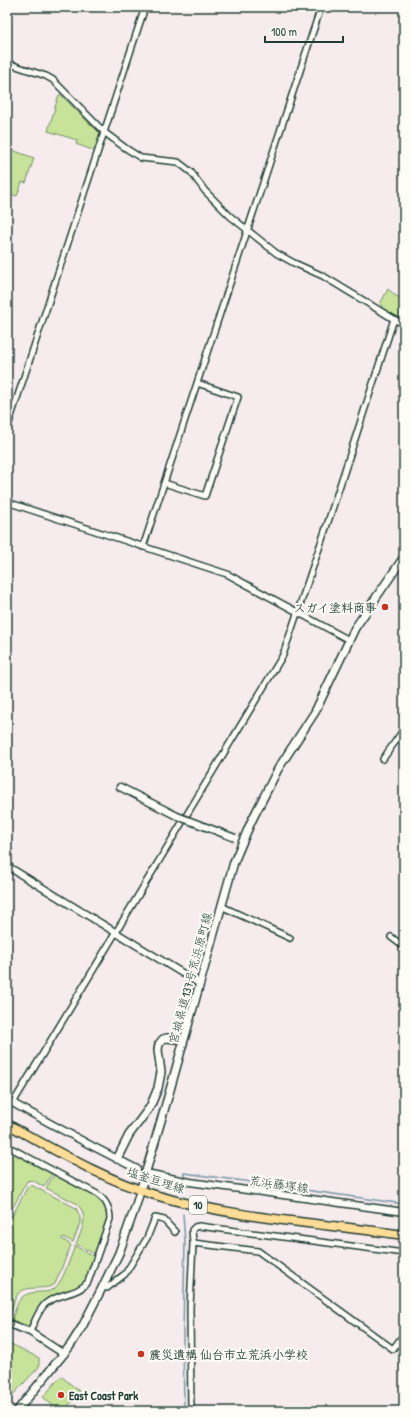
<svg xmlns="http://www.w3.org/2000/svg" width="411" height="1418" viewBox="0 0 411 1418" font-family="'Patrick Hand','Klee One',sans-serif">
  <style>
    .green { fill: #c7e39a; stroke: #739067 }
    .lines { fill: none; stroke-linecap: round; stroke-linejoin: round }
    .stream { stroke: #7496a8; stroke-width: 1.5 }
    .minor-casing { stroke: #1f3d34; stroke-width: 8 }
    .tertiary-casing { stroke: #1f3d34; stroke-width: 9 }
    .secondary-casing { stroke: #1f3d34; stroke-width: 10 }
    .primary-casing { stroke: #1f3d34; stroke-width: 11 }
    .minor { stroke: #fdfcf7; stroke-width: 5 }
    .tertiary { stroke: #fdfcf7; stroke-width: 6 }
    .secondary { stroke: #fdfcf7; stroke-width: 7 }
    .primary { stroke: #ffdd96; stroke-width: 8 }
    .tertiary-bridge-casing { stroke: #1f3d34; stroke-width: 9; stroke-linecap: butt }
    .tertiary-bridge { stroke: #fdfcf7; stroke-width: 6 }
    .poi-dot { fill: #c8321e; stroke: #fdfcf7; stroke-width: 1.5 }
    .labels { text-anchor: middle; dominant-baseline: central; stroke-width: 4; stroke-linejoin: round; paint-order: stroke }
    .shield { fill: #fdfcf7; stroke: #62766e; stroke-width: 1 }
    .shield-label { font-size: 11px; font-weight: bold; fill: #1f3d34 }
    .poi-label { font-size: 12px; font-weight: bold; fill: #1f3d34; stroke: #fdfcf7; text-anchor: start }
    .street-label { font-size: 12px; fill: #1f3d34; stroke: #fdfcf7 }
  </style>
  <rect width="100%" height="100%" fill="#f6ebed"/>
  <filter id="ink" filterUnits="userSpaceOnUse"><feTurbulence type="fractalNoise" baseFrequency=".025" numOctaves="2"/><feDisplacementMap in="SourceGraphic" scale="8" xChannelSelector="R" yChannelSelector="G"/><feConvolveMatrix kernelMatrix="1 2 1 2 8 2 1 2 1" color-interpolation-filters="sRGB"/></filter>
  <g filter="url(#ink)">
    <path class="green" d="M 60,94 L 92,126 L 101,131 L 95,151 L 76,144 L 77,140 L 48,131 L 58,97 Z
      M 12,150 L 34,158 L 26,183 L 22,182 L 17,196 L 7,193 L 7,166 Z
      M 388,289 L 396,296 L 404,300 L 404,320 L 381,308 L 382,306 L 380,304 Z
      M 7,1150 L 52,1174 L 44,1187 L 32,1180 L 27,1181 L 12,1209 L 7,1207 Z
      M 54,1175 L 94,1196 L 105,1206 L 107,1218 L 95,1254 L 76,1244 C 82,1229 90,1216 76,1203 L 46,1188 Z
      M 31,1185 L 76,1208 L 80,1217 L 80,1223 L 73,1242 L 63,1237 L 62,1239 L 71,1245 L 55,1284 C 44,1292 26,1283 17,1295 C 13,1302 11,1312 9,1319 L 7,1319 L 7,1254 L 11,1246 L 9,1245 L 7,1248 L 7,1226 L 28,1186 Z
      M 75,1246 L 95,1257 L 88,1277 L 82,1285 L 46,1299 L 38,1308 L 29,1326 L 12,1320 C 18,1302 18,1293 39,1292 C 45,1292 49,1292 54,1289 C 63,1282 70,1258 75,1246 Z
      M 7,1342 L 39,1358 L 39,1367 L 7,1401 Z
      M 61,1376 L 80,1392 L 64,1411 L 59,1411 L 43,1397 Z"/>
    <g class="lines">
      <path class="stream" d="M 183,1179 L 184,1173 L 298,1188
        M 182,1190 L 182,1182
        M 305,1190 L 404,1204
        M 183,1214 L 185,1242 L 183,1332 L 184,1411"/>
      <defs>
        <path id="minor" d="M 7,63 L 46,76 L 53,80 L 104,132 L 124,147 L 141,158 L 178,162 L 191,172 L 205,191 L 230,216 L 276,253 L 294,263 L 323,276 L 397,321 L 404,324
          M 7,429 L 145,7
          M 164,483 L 205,496 L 238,397 L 197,383
          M 7,502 L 227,574 L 349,640
          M 143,547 L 321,7
          M 383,759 L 404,729
          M 221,906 L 290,938
          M 391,937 L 404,947
          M 13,1103 L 283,655 L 328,522 L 394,319
          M 7,1146 L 97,1194 C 106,1200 110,1207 110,1219 L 88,1282 C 78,1295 57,1293 45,1304 C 38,1311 34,1323 30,1332
          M 193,1243 L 258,1251 L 393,1349 L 404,1334
          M 103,1286 L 107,1288 L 125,1274 L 147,1238 L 155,1218 L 164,1220 L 175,1232
          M 191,1411 L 190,1308 L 193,1243 L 192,1230 L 195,1227 L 199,1226 L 404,1253"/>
        <path id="tertiary" d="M 120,787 L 177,816
          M 7,866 L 200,984
          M 7,1100 L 92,1146 L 137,1169
          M 151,1174 L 190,1182 L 404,1212
          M 7,1323 L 30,1332 L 64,1354"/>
        <path id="secondary" d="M 117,1159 L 129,1135 L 150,1107 L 158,1088 L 161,1072 L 158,1050 L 159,1044 L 163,1039 L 167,1038 L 184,1040
          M 17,1411 L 70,1346 L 82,1327 L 101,1290 L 119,1253 L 136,1205 L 168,1097 L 234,862 L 251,822 L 278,769 L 315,712 L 355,628 L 404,557"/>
        <path id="primary" d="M 7,1124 C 55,1150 103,1179 155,1195 C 236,1219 321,1223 404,1235"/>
      </defs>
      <use href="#minor" class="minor-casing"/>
      <use href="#tertiary" class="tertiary-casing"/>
      <use href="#secondary" class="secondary-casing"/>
      <use href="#primary" class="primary-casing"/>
      <use href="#minor" class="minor"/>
      <use href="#tertiary" class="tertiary"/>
      <use href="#secondary" class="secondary"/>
      <use href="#primary" class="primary"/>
      <defs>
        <path id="tertiary-bridge" d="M 177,816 L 235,838"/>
      </defs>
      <use href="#tertiary-bridge" class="tertiary-bridge-casing"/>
      <use href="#tertiary-bridge" class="tertiary-bridge"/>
    </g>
  </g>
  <g class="poi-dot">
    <circle cx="385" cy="607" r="4"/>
    <circle cx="141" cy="1354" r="4"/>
    <circle cx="61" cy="1395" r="4"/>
  </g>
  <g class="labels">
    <rect class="shield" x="189" y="1196" width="18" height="18" rx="3"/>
    <g class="shield-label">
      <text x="198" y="1205">10</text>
    </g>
    <g class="poi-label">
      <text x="377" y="607" text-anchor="end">スガイ塗料商事</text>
      <text x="149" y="1354">震災遺構 仙台市立荒浜小学校</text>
      <text x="69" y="1395">East Coast Park</text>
    </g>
    <g class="street-label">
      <text transform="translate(190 978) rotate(-75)">宮城県道137号荒浜原町線</text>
      <text transform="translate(156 1180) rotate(18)">塩釜亘理線</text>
      <text transform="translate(279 1184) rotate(8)">荒浜藤塚線</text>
    </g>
  </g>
  <rect width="411" height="1418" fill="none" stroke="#fdfcf7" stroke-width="24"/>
  <rect x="12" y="12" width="387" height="1394" fill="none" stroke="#1f3d34" stroke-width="1.5" filter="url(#ink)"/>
  <path d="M265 36v6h78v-6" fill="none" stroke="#1f3d34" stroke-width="2"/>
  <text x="271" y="36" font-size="12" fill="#1f3d34" stroke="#fdfcf7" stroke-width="3" paint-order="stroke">100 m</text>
</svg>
